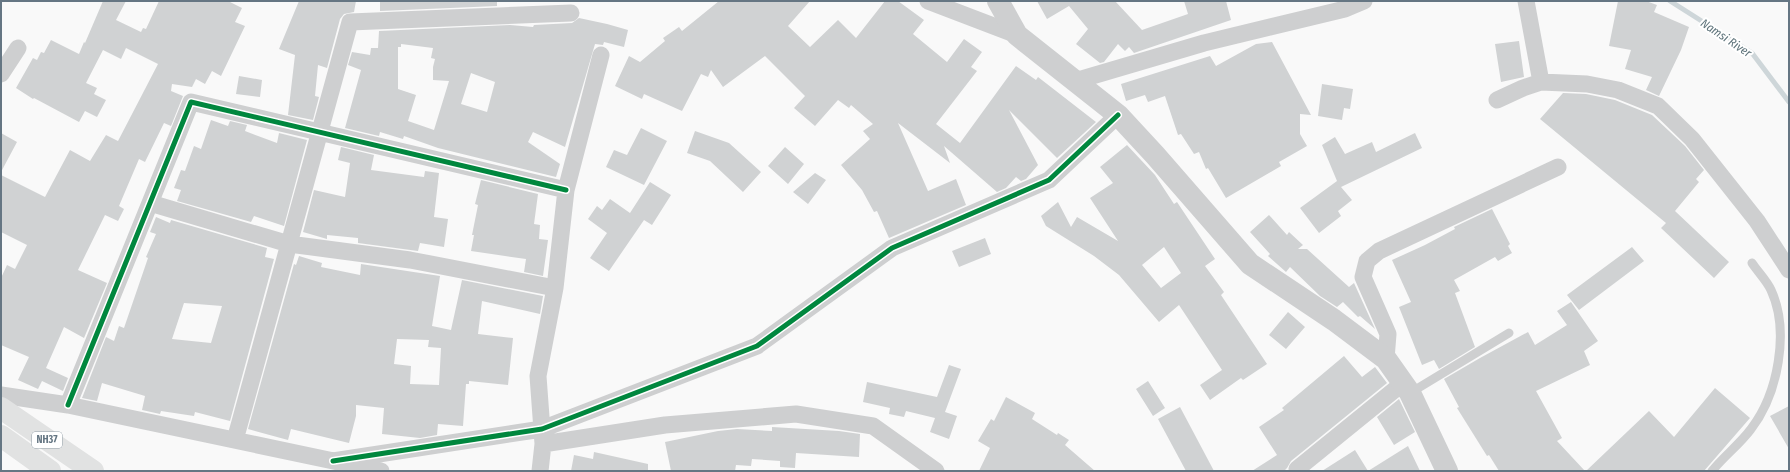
<svg xmlns="http://www.w3.org/2000/svg" width="1790" height="472" viewBox="0 0 1790 472" font-family="'Fira Sans Condensed',sans-serif">
  <style>
    .lines { fill: none; stroke-linecap: round; stroke-linejoin: round }
    .stream { stroke: #ced6d9; stroke-width: 5 }
    .building { fill: #d0d2d3; fill-rule: evenodd }
    .service { stroke: #cecfd0; stroke-width: 9 }
    .minor { stroke: #cecfd0; stroke-width: 17 }
    .tertiary { stroke: #cecfd0; stroke-width: 22 }
    .trunk { stroke: #e1e2e2; stroke-width: 22 }
    .cycleway-casing { stroke: #fff; stroke-width: 8 }
    .cycleway { stroke: #00873e; stroke-width: 5 }
    .labels { text-anchor: middle; dominant-baseline: central; stroke-width: 4; stroke-linejoin: round; paint-order: stroke }
    .shield { fill: #fff; stroke: #939fa8; stroke-width: 1 }
    .shield-label { font-size: 10px; font-weight: bold; fill: #657683 }
    .water-label { font-size: 12px; font-style: italic; fill: #60757c; stroke: #fff }
  </style>
  <rect width="100%" height="100%" fill="#f9f9f9"/>
  <g class="lines">
    <path class="stream" d="M 1670,1 L 1752,53 L 1789,102"/>
  </g>
  <path class="building" d="M 103,1 L 126,1 L 116,20 L 141,32 L 143,28 L 146,29 L 159,1 L 228,1 L 242,8 L 235,22 L 245,26 L 221,76 L 212,71 L 205,84 L 196,79 L 192,87 L 172,84 L 171,91 L 183,96 L 171,126 L 164,123 L 145,162 L 139,159 L 119,206 L 124,209 L 118,221 L 105,215 L 78,270 L 107,283 L 84,338 L 64,327 L 46,368 L 68,378 L 63,391 L 42,381 L 38,389 L 18,380 L 29,357 L 1,345 L 1,278 L 7,265 L 15,269 L 27,245 L 1,232 L 1,175 L 45,197 L 70,150 L 90,161 L 106,135 L 118,141 L 158,64 L 126,48 L 121,59 L 103,50 L 86,83 L 97,88 L 94,94 L 106,100 L 97,117 L 85,111 L 79,122 L 34,98 L 33,99 L 16,88 L 33,58 L 37,60 L 41,52 L 44,53 L 51,40 L 79,54 L 84,42 L 85,43 Z
    M 299,1 L 356,1 L 354,12 L 344,14 L 340,19 L 327,68 L 318,65 L 315,96 L 319,97 L 313,120 L 288,115 L 295,55 L 279,49 Z
    M 380,1 L 497,1 L 497,6 L 380,11 Z
    M 719,1 L 810,1 L 788,26 L 810,47 L 838,20 L 856,38 L 885,1 L 898,1 L 924,20 L 913,34 L 947,62 L 964,39 L 982,52 L 971,67 L 977,71 L 936,124 L 960,143 L 1016,66 L 1036,80 L 1038,77 L 1096,122 L 1057,158 L 1009,110 L 1038,165 L 1026,179 L 1021,181 L 1016,177 L 1006,188 L 997,192 L 944,146 L 950,163 L 898,123 L 928,191 L 956,179 L 966,205 L 889,238 L 877,211 L 874,212 L 862,190 L 841,165 L 870,139 L 863,131 L 873,124 L 851,105 L 849,108 L 838,100 L 815,126 L 794,108 L 805,96 L 765,56 L 723,87 L 711,70 L 708,77 L 701,74 L 682,111 L 644,94 L 642,99 L 615,86 L 629,56 L 640,62 L 665,41 L 663,38 L 679,27 L 682,31 Z
    M 1037,1 L 1115,1 L 1142,30 L 1188,14 L 1184,1 L 1226,1 L 1231,20 L 1134,53 L 1129,47 L 1125,51 L 1118,44 L 1104,62 L 1100,63 L 1076,44 L 1088,29 L 1069,6 L 1047,19 Z
    M 1618,1 L 1646,1 L 1657,5 L 1654,12 L 1689,27 L 1681,50 L 1659,96 L 1646,90 L 1652,77 L 1625,69 L 1631,50 L 1609,46 Z
    M 579,18 L 607,24 L 628,30 L 624,47 L 604,42 L 603,45 L 595,44 L 565,147 L 533,132 L 528,142 L 560,164 L 556,177 L 438,148 L 404,136 L 403,139 L 380,132 L 379,136 L 345,128 L 361,70 L 348,65 L 352,52 L 370,55 L 371,48 L 378,48 L 379,31 L 510,25 L 533,27 L 534,25 L 572,23 ZM 401,44 L 433,48 L 431,58 L 435,59 L 433,67 L 433,80 L 449,81 L 434,130 L 408,121 L 416,95 L 398,89 L 398,47 L 401,47 ZM 471,73 L 495,82 L 487,112 L 461,104 Z
    M 1519,41 L 1524,77 L 1501,82 L 1495,44 Z
    M 1272,42 L 1311,115 L 1300,114 L 1300,134 L 1307,146 L 1279,162 L 1281,166 L 1226,198 L 1208,168 L 1206,169 L 1199,152 L 1194,154 L 1181,134 L 1178,135 L 1165,96 L 1148,102 L 1145,95 L 1126,101 L 1121,84 L 1210,56 L 1216,66 L 1256,44 Z
    M 239,76 L 262,80 L 260,97 L 236,94 Z
    M 1322,84 L 1353,89 L 1350,109 L 1344,108 L 1342,120 L 1318,116 Z
    M 1563,93 L 1586,94 L 1615,100 L 1652,115 L 1685,146 L 1704,170 L 1696,179 L 1699,182 L 1675,211 L 1729,262 L 1714,278 L 1661,228 L 1666,223 L 1540,119 Z
    M 211,120 L 228,126 L 230,121 L 247,125 L 245,131 L 277,143 L 279,133 L 307,140 L 284,226 L 254,216 L 251,222 L 177,201 L 181,190 L 174,188 L 181,170 L 185,171 L 194,146 L 201,149 Z
    M 641,128 L 667,141 L 644,185 L 606,167 L 614,150 L 627,155 Z
    M 695,131 L 729,143 L 761,172 L 743,192 L 710,161 L 687,153 Z
    M 1,133 L 17,142 L 1,172 Z
    M 1415,133 L 1422,148 L 1341,187 L 1352,200 L 1338,211 L 1341,216 L 1319,233 L 1300,208 L 1337,181 L 1322,145 L 1335,137 L 1345,154 L 1372,142 L 1376,152 Z
    M 1127,145 L 1155,175 L 1174,204 L 1177,202 L 1215,259 L 1205,266 L 1224,292 L 1221,295 L 1267,364 L 1243,380 L 1241,378 L 1210,400 L 1200,385 L 1222,370 L 1179,305 L 1159,322 L 1119,275 L 1094,256 L 1046,226 L 1041,216 L 1058,202 L 1071,227 L 1077,217 L 1118,241 L 1090,198 L 1113,183 L 1100,167 ZM 1164,247 L 1181,273 L 1161,288 L 1142,265 Z
    M 341,147 L 374,155 L 371,170 L 424,177 L 425,171 L 439,173 L 434,217 L 448,219 L 444,247 L 420,243 L 418,251 L 358,243 L 358,238 L 327,235 L 327,239 L 303,232 L 314,190 L 345,197 L 350,163 L 338,160 Z
    M 785,147 L 804,164 L 788,184 L 768,166 Z
    M 815,173 L 826,180 L 808,204 L 793,192 Z
    M 481,180 L 538,194 L 534,224 L 540,225 L 539,239 L 548,240 L 543,276 L 524,272 L 526,259 L 471,251 L 474,235 L 472,235 L 478,205 L 475,204 Z
    M 650,182 L 671,195 L 652,225 L 644,220 L 609,271 L 590,258 L 607,233 L 588,219 L 597,206 L 602,210 L 610,199 L 630,213 Z
    M 1492,209 L 1510,244 L 1508,246 L 1512,253 L 1498,261 L 1495,257 L 1454,280 L 1460,291 L 1455,293 L 1475,347 L 1439,369 L 1434,360 L 1422,365 L 1399,307 L 1411,302 L 1392,260 L 1425,245 L 1455,229 L 1454,227 Z
    M 1269,215 L 1287,235 L 1289,232 L 1303,245 L 1298,249 L 1307,249 L 1349,287 L 1354,283 L 1375,329 L 1360,316 L 1358,317 L 1343,302 L 1337,307 L 1320,296 L 1290,267 L 1286,272 L 1268,256 L 1270,254 L 1250,232 Z
    M 156,217 L 170,223 L 171,220 L 267,248 L 265,257 L 274,259 L 230,421 L 195,412 L 194,416 L 161,411 L 160,414 L 142,410 L 145,396 L 102,383 L 97,401 L 82,398 L 106,337 L 114,341 L 119,326 L 124,328 L 148,258 L 146,257 L 156,234 L 150,232 ZM 184,303 L 222,306 L 211,343 L 172,339 Z
    M 985,238 L 991,254 L 959,267 L 952,251 Z
    M 1632,247 L 1644,261 L 1579,310 L 1567,295 Z
    M 299,256 L 322,263 L 321,267 L 360,275 L 361,264 L 440,276 L 432,326 L 451,330 L 462,280 L 543,296 L 540,314 L 482,301 L 478,334 L 513,338 L 508,385 L 469,381 L 469,384 L 466,384 L 463,426 L 438,424 L 437,435 L 420,438 L 382,434 L 384,408 L 356,405 L 356,416 L 349,443 L 291,429 L 288,440 L 248,429 L 294,264 L 296,265 ZM 397,339 L 429,340 L 428,347 L 441,348 L 439,385 L 410,384 L 411,366 L 394,364 Z
    M 1571,302 L 1598,341 L 1584,351 L 1590,365 L 1536,391 L 1562,438 L 1557,441 L 1585,471 L 1499,471 L 1489,455 L 1487,456 L 1457,408 L 1459,407 L 1444,379 L 1480,358 L 1528,332 L 1535,345 L 1567,325 L 1557,311 Z
    M 1288,312 L 1305,327 L 1286,349 L 1269,335 Z
    M 1344,356 L 1362,377 L 1375,367 L 1387,383 L 1291,461 L 1287,468 L 1284,471 L 1252,471 L 1277,455 L 1259,427 L 1284,410 L 1282,408 Z
    M 949,365 L 961,369 L 945,412 L 957,416 L 949,439 L 930,432 L 935,418 L 906,411 L 904,417 L 889,414 L 890,408 L 863,402 L 867,382 L 937,397 Z
    M 1148,381 L 1165,408 L 1153,416 L 1136,389 Z
    M 1715,388 L 1750,418 L 1704,471 L 1586,471 L 1649,411 L 1674,437 Z
    M 1006,397 L 1035,413 L 1032,419 L 1057,435 L 1058,433 L 1069,440 L 1065,445 L 1095,471 L 979,471 L 990,448 L 978,441 L 991,419 L 994,421 Z
    M 1399,399 L 1415,432 L 1394,445 L 1377,417 Z
    M 1789,406 L 1789,449 L 1770,416 Z
    M 1180,407 L 1214,471 L 1186,471 L 1158,419 Z
    M 772,427 L 839,431 L 860,434 L 859,457 L 796,453 L 795,468 L 780,467 L 780,461 L 752,459 L 751,466 L 736,465 L 735,471 L 671,471 L 665,442 L 718,431 L 737,429 L 772,431 Z
    M 1408,446 L 1420,471 L 1322,471 L 1355,450 L 1368,471 Z
    M 594,452 L 648,464 L 648,471 L 571,471 L 574,455 L 593,459 Z"/>
  <g class="lines">
    <path class="service" d="M 1410,393 L 1509,333
      M 1712,471 C 1724,456 1740,444 1751,429 C 1778,394 1790,331 1771,290 C 1767,281 1758,272 1752,263"/>
    <path class="minor" d="M 928,1 L 1017,35
      M 1526,1 L 1541,82
      M 1,74 L 18,48
      M 1075,81 L 1204,43 L 1345,9 L 1364,1
      M 1497,100 L 1523,88 L 1541,82 L 1587,84 L 1618,90 L 1658,106 L 1692,139 L 1757,221 L 1789,270
      M 150,203 L 289,244 L 410,260 L 555,288
      M 1386,359 L 1388,334 L 1363,277 L 1367,261 L 1379,251 L 1558,167
      M 1,395 L 68,405 L 381,471
      M 68,405 L 191,102 L 566,190
      M 235,440 L 350,22 L 571,13
      M 543,444 L 665,425 L 796,414 L 873,426 L 936,471
      M 333,461 L 542,429 L 757,346 L 892,248 L 1049,180 L 1118,115
      M 1297,469 L 1403,383
      M 540,471 L 543,444 L 538,376 L 555,288 L 566,190 L 601,55"/>
    <path class="tertiary" d="M 998,1 L 1017,35 L 1118,115 L 1155,155 L 1250,264 L 1334,320 L 1386,359 L 1410,393 L 1447,471"/>
    <path class="trunk" d="M 1,408 L 93,471
      M 1,436 L 50,471"/>
    <defs>
      <path id="cycleway" d="M 68,405 L 191,102 L 566,190
        M 333,461 L 542,429 L 757,346 L 892,248 L 1049,180 L 1118,115"/>
    </defs>
    <use href="#cycleway" class="cycleway-casing"/>
    <use href="#cycleway" class="cycleway"/>
  </g>
  <g class="labels">
    <rect class="shield" x="32" y="432" width="30" height="16" rx="3"/>
    <g class="shield-label">
      <text x="47" y="440">NH37</text>
    </g>
    <g class="water-label">
      <text transform="translate(1726 38) rotate(34)">Namsi River</text>
    </g>
  </g>
  <rect width="1790" height="472" fill="none" stroke="#657683" stroke-width="4"/>
</svg>
